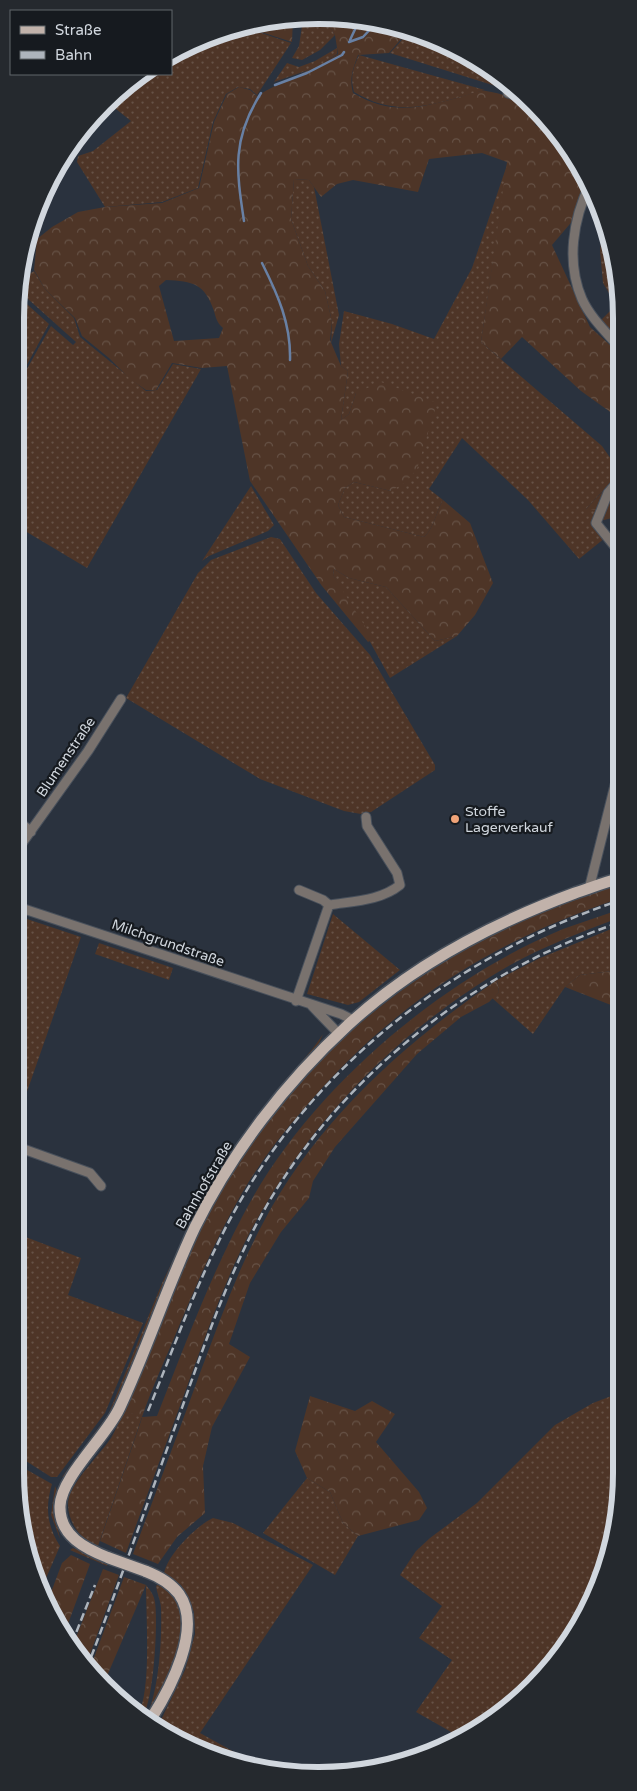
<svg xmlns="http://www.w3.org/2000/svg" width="637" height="1791" viewBox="0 0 637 1791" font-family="'Varela Round',sans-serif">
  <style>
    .grass { fill: url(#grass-dots) }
    .forest { fill: url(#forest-crowns); fill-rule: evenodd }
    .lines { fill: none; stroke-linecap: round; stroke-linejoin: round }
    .stream { stroke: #6880a4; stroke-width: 2.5 }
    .minor-casing { stroke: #48505b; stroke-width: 11 }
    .major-casing { stroke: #48505b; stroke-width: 14 }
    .minor { stroke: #79726e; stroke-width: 9 }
    .major { stroke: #c1b2aa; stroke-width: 11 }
    .rail { stroke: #adb4bc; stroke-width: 2.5; stroke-dasharray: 8 4; stroke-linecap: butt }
    .major-bridge-casing { stroke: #48505b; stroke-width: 14; stroke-linecap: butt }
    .major-bridge { stroke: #c1b2aa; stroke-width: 11 }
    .poi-dot { fill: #efa378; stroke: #161a1f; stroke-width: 2 }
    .labels { text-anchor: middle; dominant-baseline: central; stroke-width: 4.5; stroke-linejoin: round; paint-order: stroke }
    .street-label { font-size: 14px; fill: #d1d7de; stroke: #161a1f }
    .poi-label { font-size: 14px; fill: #d1d7de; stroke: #161a1f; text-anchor: start }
    .rim { fill: none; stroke: #d1d7de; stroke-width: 6 }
  </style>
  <defs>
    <pattern id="grass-dots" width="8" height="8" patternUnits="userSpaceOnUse" patternTransform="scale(1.25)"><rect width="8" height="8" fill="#4e3527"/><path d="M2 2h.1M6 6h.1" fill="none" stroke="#665246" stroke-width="1.8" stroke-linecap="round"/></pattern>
    <pattern id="forest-crowns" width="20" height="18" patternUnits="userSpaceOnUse" patternTransform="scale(1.25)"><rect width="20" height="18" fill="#4e3527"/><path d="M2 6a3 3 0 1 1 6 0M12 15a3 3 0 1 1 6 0" fill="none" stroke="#665246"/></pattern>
  </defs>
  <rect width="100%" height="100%" fill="#2a323e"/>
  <path class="grass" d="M 303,19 L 326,21 L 335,35 L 320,50 L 302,60 L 292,58 L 299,46 Z
    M 247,28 L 291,43 L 257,95 L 250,89 L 238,87 L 226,94 L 213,122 L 198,188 L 162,202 L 105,207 L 77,162 L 78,156 L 93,151 L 131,121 L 111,105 L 146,74 L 171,74 L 171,54 Z
    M 410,31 L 470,56 L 515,92 L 390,53 Z
    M 337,48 L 337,54 L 317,67 L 274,82 L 287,63 L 299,67 L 315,61 Z
    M 359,55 L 485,90 C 437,103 400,120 354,92 C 350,77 353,68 359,55 Z
    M 508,162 L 481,342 L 602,446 L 620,472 L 586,509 L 599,510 L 593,522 L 605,538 L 579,559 L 528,500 L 462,438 L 429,489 L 443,500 C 436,512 434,528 424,537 L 344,517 L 338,505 L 345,488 L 354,482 L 391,491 L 356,393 L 349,414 L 341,420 L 348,371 L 341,366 L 339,344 L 344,311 L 392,324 L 434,339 L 472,268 Z
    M 294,179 L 309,180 L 314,187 L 339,315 L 331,343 L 332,322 L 325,291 L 308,266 L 291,219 Z
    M 603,225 L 619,279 L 619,341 L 601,320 L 616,305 L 603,283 L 600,251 Z
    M 34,271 L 45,289 L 74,318 L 80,337 L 146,391 L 157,390 L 173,364 L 201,369 L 87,568 L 15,525 L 15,390 L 51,326 L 73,345 L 76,342 L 19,291 L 20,280 Z
    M 18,296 L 49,324 L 15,387 L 15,319 Z
    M 251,486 L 274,525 L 268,531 L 209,556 L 202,561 Z
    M 271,537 L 280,539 L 316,593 L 370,655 L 435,765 L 435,770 L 371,812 L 361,814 L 344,811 L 260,779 L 126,698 L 198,573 L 211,560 Z
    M 334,569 L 349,578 L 386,587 L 435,641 L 457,636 L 390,678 L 333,575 Z
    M 333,914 L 400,970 L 359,1002 L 348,1005 L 307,994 Z
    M 15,915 L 81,937 L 15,1126 Z
    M 621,925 L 621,970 L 580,975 L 565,987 L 533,1034 L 492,998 L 499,992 L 497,980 L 540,958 Z
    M 99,943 L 173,968 L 169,980 L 95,954 Z
    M 323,1034 L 316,1050 L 199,1206 C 221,1167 246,1129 274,1094 C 290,1073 309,1056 323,1034 Z
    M 197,1210 L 110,1417 L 66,1476 L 62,1477 L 108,1415 L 162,1283 Z
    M 15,1233 L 81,1258 L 68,1295 L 143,1323 L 105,1413 L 57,1477 L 51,1477 L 15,1454 Z
    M 622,1392 L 622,1472 L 612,1551 L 572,1638 L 561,1640 L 560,1642 L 565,1647 L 487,1725 L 460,1737 L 416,1712 L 452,1660 L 419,1638 L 442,1606 L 400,1575 L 416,1551 L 430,1538 L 477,1503 L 555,1425 L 593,1403 Z
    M 124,1410 L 142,1417 L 98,1546 C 79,1541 64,1516 69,1497 C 74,1480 100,1454 111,1438 C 116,1430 120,1419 124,1410 Z
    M 15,1463 L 52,1484 C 45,1507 47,1526 60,1546 L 40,1592 L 15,1473 Z
    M 307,1478 L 330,1492 L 343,1523 L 358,1536 L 335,1575 L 263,1533 Z
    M 55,1486 L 57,1491 L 55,1515 L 60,1539 L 51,1515 Z
    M 213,1518 L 233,1523 L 313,1565 L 200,1733 L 267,1770 L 211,1753 L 164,1729 L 159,1724 L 185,1670 L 195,1634 L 194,1612 L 186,1595 L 181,1585 L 164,1574 C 167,1555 196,1526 213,1518 Z
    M 73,1548 L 108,1562 L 107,1566 L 70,1550 Z
    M 160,1583 C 169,1591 180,1601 182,1614 C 188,1649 165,1688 147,1716 C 159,1688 162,1640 161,1609 C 161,1601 157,1594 156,1586 Z
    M 146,1585 C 150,1590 154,1595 155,1602 C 158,1624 154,1694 144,1714 L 140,1711 C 151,1681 146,1618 146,1585 Z"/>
  <path class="forest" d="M 279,18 L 293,19 L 292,42 L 249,28 Z
    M 326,21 L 397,25 L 409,30 L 389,53 L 358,55 C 353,69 349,78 353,93 C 393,116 419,108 460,97 C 468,95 479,90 486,91 C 503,93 530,104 542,115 L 535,125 L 555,132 L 589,182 L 575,218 L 552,245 L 590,327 L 620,354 L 620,419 L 581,391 L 522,337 L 501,359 L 481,342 L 507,162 L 482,153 L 429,159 L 418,192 L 353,180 L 337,184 L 321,197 L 309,180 L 294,179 L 291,219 L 308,266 L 325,291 L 332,322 L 330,340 L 341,366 L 348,371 L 341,420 L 349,414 L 356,393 L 381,382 L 437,403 L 417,469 L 406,482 L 391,491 L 354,482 L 345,488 L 338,505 L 344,517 L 424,537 C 434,528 436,512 443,500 L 470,523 L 493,583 L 475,615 L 457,636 L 435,641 L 386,587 L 349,578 L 334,569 L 333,575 L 373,639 L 368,642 L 322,586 L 250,481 L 227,366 L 202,368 L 172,363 L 156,390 L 146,390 L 130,379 L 109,358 L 82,336 L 75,318 L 45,289 L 34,270 L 37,239 L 52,227 L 78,212 L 105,207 L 162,203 L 199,188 L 214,122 L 227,94 L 239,87 L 250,90 L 257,96 C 283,80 312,71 338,54 L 335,35 ZM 166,280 C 193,281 205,284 214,311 C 216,318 217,323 223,328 L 219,338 L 174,341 L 159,286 Z
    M 620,473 L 620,516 L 600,521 L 599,510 L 585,510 Z
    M 621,884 L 621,898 C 491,941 390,1006 302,1111 C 280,1136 259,1164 242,1193 C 217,1236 198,1281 179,1326 C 167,1356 152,1387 142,1417 L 157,1416 C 186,1342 214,1266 253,1197 C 318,1084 442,979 563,929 C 582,922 602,916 621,909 L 621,917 C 576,934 531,951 490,977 C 400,1033 320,1112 266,1204 C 234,1256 214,1313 193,1370 C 171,1431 148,1492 126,1553 L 100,1541 L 142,1418 L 124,1410 C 150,1344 174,1277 207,1214 C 293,1050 445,935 621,884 Z
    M 621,970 L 621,1009 L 565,987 L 580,975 Z
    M 497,980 L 499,992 L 489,1002 L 461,1017 L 417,1054 L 335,1147 L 313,1181 L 309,1198 L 281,1232 L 250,1283 L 229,1344 L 250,1357 L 212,1427 L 203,1466 L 205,1513 L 177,1537 L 158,1564 L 133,1554 C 155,1494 178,1434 200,1373 C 219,1323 237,1271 263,1223 C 316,1122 404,1043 497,980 Z
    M 310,1396 L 355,1411 L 372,1401 L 395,1414 L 376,1442 L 419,1492 L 427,1508 L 419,1520 L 358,1536 L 343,1523 L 330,1492 L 307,1478 L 295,1451 Z
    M 71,1555 L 90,1564 L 65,1632 L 47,1603 L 62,1563 Z
    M 103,1569 L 119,1575 L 86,1665 L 73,1645 Z
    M 124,1577 L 146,1585 L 104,1683 L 89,1671 Z"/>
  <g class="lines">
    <path class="stream" d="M 350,40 L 358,23
      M 349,42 L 363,37 L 375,24
      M 275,85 L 307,73 L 342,55 L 344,52
      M 244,221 C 236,169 232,139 261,93
      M 262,263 C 278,295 291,324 290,360"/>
    <defs>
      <path id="minor" d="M 508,93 L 521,97
        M 590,184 C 573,219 566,262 582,299 C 590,317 607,333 620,348
        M 620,479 L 608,493 L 596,523 L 620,553
        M 620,702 L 620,721
        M 15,818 L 31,832
        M 15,853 L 88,751 L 121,699
        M 589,889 L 620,765
        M 299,890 L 323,900 L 329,905
        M 15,906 L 341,1014 L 353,1020
        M 296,1001 L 329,905 C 353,901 380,901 400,885 L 397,873 L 367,826 L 366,817
        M 312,1006 L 339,1034
        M 15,1146 L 90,1173 L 101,1186
        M 183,1744 L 185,1745"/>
      <path id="major" d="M 109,1558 C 86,1549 59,1536 60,1506 C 61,1477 105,1438 119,1409 C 147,1350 167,1286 195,1227 C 232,1152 286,1082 348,1025 C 413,965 493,923 575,893 C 590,888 605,882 621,878
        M 145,1571 C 158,1576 170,1582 179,1594 C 203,1628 170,1689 151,1719"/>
    </defs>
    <use href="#minor" class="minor-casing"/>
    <use href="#major" class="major-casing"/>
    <use href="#minor" class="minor"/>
    <use href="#major" class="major"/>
    <path class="rail" d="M 148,1411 C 178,1338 204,1261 245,1193 C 330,1052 465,952 621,900
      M 72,1643 L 95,1585
      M 87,1668 C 120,1581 151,1493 183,1405 C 207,1337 231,1268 267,1205 C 344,1073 477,970 621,922"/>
    <defs>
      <path id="major-bridge" d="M 109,1558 L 145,1571"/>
    </defs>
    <use href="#major-bridge" class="major-bridge-casing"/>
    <use href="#major-bridge" class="major-bridge"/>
  </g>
  <circle class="poi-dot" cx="455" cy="819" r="5"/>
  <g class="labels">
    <g class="street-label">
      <text transform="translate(66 757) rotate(-56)">Blumenstraße</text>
      <text transform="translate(168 943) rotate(19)">Milchgrundstraße</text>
      <text transform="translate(204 1185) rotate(-60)">Bahnhofstraße</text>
    </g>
    <g class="poi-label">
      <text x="465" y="811">Stoffe<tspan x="465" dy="16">Lagerverkauf</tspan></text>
    </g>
  </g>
  <path d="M0 0H637V1791H0ZM318 24H319A294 294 0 0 1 613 318V1473A294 294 0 0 1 319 1767H318A294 294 0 0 1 24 1473V318A294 294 0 0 1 318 24Z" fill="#25292e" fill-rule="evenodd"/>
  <path class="rim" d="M318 24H319A294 294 0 0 1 613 318V1473A294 294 0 0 1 319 1767H318A294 294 0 0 1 24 1473V318A294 294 0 0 1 318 24Z"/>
  <rect x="10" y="10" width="162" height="65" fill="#161a1f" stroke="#61666b"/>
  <rect x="20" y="26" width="25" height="8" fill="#c1b2aa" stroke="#61666b"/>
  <text x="55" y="35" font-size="15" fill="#d1d7de">Straße</text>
  <rect x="20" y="51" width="25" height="8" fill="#adb4bc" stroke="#61666b"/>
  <text x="55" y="60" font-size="15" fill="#d1d7de">Bahn</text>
</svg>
